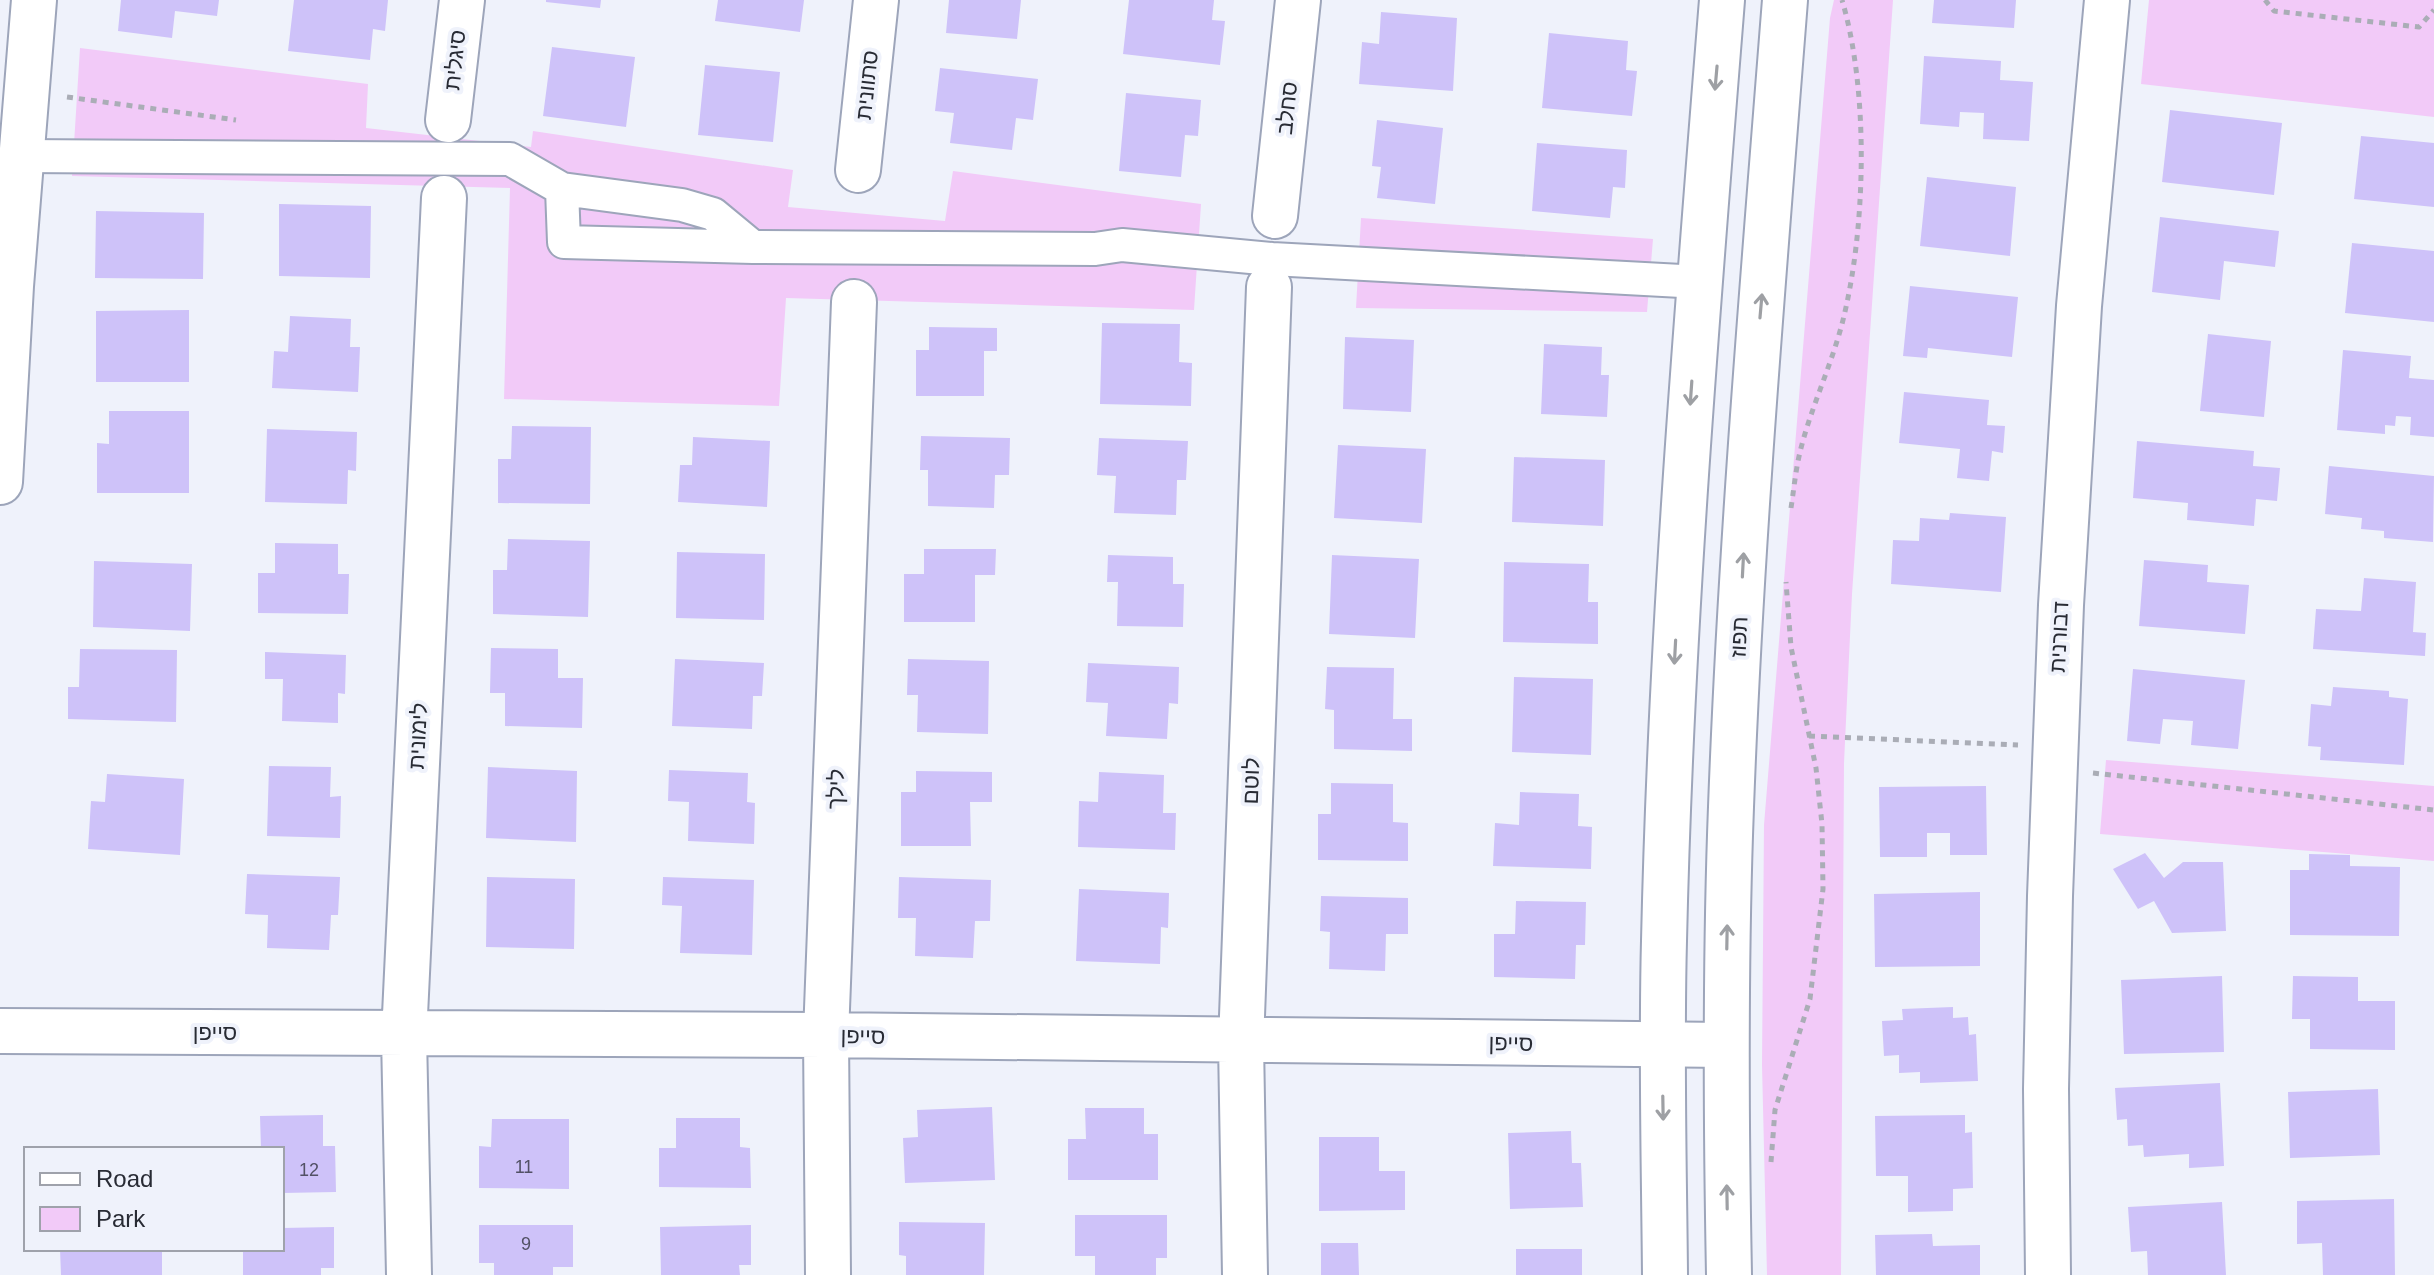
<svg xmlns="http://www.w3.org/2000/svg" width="2434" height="1275" viewBox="0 0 2434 1275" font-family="Helvetica,Heebo,sans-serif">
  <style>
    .green { fill: #f2caf8 }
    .building { fill: #cec2f9 }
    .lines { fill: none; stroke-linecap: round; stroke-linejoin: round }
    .pedestrian-casing { stroke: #9da5ba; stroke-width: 36 }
    .minor-casing { stroke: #9da5ba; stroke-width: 48 }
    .tertiary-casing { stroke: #9da5ba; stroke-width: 48 }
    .path { stroke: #aaadb6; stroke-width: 5; stroke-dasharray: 6 6; stroke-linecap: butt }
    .pedestrian { stroke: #fff; stroke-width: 32 }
    .minor { stroke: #fff; stroke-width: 44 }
    .tertiary { stroke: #fff; stroke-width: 44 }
    .oneway { stroke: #9ea0a4 }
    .labels { text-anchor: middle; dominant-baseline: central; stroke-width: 8; stroke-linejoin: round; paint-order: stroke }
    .number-label { font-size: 18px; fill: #525165 }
    .street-label { font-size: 22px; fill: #282b34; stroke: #eff2fb }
  </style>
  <rect width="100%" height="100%" fill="#eff2fb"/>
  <path class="green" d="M 1834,0 L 1893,0 L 1852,594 L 1844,763 L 1841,1275 L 1767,1275 L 1762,1065 L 1764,825 L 1830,18 Z
    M 2149,0 L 2434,0 L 2434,117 L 2141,84 Z
    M 80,48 L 368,84 L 366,128 L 531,147 L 533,131 L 793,170 L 788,207 L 945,221 L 953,171 L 1201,204 L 1194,310 L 786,298 L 779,406 L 504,399 L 510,188 L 72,176 Z
    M 1361,218 L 1653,239 L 1647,312 L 1356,308 Z
    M 2106,760 L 2434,786 L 2434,861 L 2100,834 Z"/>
  <path class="building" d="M 121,0 L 219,0 L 217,16 L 175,11 L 172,38 L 118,31 Z
    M 294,0 L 388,0 L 385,31 L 373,29 L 370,60 L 288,51 Z
    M 546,0 L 601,0 L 600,8 L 546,2 Z
    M 718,0 L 804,0 L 800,32 L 715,21 Z
    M 949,0 L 1021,0 L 1017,39 L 946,33 Z
    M 1129,0 L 1214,0 L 1212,20 L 1225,21 L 1220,65 L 1123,54 Z
    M 1934,0 L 2016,0 L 2014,28 L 1932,23 Z
    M 1381,12 L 1457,18 L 1453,91 L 1359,84 L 1362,42 L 1379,44 Z
    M 1549,33 L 1628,41 L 1626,70 L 1637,71 L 1632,116 L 1542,108 Z
    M 552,47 L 635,57 L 626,127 L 543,116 Z
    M 1924,56 L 2001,61 L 2000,80 L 2033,82 L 2029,141 L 1983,139 L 1984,113 L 1960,112 L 1959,127 L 1920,124 Z
    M 705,65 L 780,72 L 773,142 L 698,135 Z
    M 940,68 L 1038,79 L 1033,120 L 1016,118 L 1012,150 L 950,143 L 954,113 L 935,111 Z
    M 1126,93 L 1201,100 L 1198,136 L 1185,135 L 1181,177 L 1119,171 Z
    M 2170,110 L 2282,123 L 2274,195 L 2162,182 Z
    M 1377,120 L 1443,128 L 1435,204 L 1377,198 L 1381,167 L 1372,166 Z
    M 2361,136 L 2434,143 L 2434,207 L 2354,199 Z
    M 1537,143 L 1627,150 L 1625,188 L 1613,187 L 1610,218 L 1532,211 Z
    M 1927,177 L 2016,187 L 2010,256 L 1920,246 Z
    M 279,204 L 371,206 L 370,278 L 279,276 Z
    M 96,211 L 204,213 L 203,279 L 95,278 Z
    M 2160,217 L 2279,231 L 2275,267 L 2224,261 L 2220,300 L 2152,292 Z
    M 2352,243 L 2434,251 L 2434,322 L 2345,313 Z
    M 1910,286 L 2018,297 L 2012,357 L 1928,348 L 1927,358 L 1903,356 Z
    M 189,310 L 189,382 L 96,382 L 96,311 Z
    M 290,316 L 351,319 L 350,347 L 360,347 L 358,392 L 272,388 L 274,351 L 288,352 Z
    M 1102,323 L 1180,324 L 1179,362 L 1192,363 L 1191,406 L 1100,404 Z
    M 929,327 L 997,328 L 997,351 L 984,351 L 984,396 L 916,396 L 916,350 L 929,350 Z
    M 2208,334 L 2271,341 L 2264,417 L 2200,411 Z
    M 1345,337 L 1414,340 L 1411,412 L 1343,409 Z
    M 1544,344 L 1602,347 L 1601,375 L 1609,375 L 1607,417 L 1541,414 Z
    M 2343,350 L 2411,356 L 2409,378 L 2434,380 L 2434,437 L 2410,435 L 2411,417 L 2396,416 L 2395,426 L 2385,425 L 2385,434 L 2337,430 Z
    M 1904,392 L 1989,400 L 1987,425 L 2005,426 L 2003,453 L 1992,451 L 1989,481 L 1957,478 L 1960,449 L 1899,443 Z
    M 109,411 L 189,411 L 189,493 L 97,493 L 97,443 L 109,444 Z
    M 512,426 L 591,427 L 590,504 L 498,503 L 498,459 L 511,459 Z
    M 267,429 L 357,432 L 356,471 L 348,470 L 347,504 L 265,502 Z
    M 921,436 L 1010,438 L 1009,475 L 995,475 L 994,508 L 928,506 L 928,470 L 920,470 Z
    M 693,437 L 770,441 L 767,507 L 678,502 L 680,465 L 692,465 Z
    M 1099,438 L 1188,441 L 1186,480 L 1177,480 L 1176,515 L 1114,513 L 1116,476 L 1097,475 Z
    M 2137,441 L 2254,451 L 2253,466 L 2280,468 L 2277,501 L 2256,499 L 2254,526 L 2187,520 L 2188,503 L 2133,498 Z
    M 1338,445 L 1426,449 L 1422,523 L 1334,518 Z
    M 1514,457 L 1605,460 L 1603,526 L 1512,522 Z
    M 2329,466 L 2434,476 L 2433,542 L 2384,538 L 2384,531 L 2361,529 L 2362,518 L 2325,514 Z
    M 1950,513 L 2006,517 L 2001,592 L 1891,584 L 1893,540 L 1919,541 L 1920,518 L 1949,520 Z
    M 508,539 L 590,541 L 588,617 L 493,614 L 493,570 L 507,570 Z
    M 275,543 L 338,544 L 338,574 L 349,574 L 348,614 L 258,613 L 258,573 L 275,573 Z
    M 924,549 L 996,549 L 995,575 L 975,575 L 975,622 L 904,622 L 904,574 L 924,574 Z
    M 677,552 L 765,554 L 764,620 L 676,618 Z
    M 1108,555 L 1173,557 L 1173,584 L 1184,584 L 1183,627 L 1117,626 L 1118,582 L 1107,582 Z
    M 1332,555 L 1419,559 L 1415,638 L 1329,634 Z
    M 2144,560 L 2208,565 L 2207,582 L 2249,585 L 2245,634 L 2139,626 Z
    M 94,561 L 192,564 L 190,631 L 93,627 Z
    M 1504,562 L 1589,564 L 1588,602 L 1598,602 L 1598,644 L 1503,642 Z
    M 2364,578 L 2416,582 L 2413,632 L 2426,633 L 2425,656 L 2313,649 L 2316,609 L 2361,611 Z
    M 491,648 L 558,649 L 558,678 L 583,678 L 582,728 L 505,726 L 505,693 L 490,693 Z
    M 80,649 L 177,650 L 176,722 L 68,719 L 68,687 L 79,687 Z
    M 265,652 L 346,655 L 345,694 L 338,693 L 338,723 L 282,721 L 283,679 L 265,679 Z
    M 675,659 L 764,663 L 762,696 L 753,696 L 752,729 L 672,726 Z
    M 908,659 L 989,661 L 988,734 L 917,732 L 918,695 L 907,695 Z
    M 1088,663 L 1179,667 L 1178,704 L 1169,703 L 1167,739 L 1106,736 L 1108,703 L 1086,702 Z
    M 1327,667 L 1394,668 L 1393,719 L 1412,719 L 1412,751 L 1334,749 L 1334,710 L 1325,709 Z
    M 2133,669 L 2245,680 L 2238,749 L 2191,745 L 2193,721 L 2163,719 L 2160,744 L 2127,741 Z
    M 1514,677 L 1593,679 L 1591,755 L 1512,752 Z
    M 2333,687 L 2389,691 L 2389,697 L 2408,699 L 2404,765 L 2320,760 L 2321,747 L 2308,746 L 2311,704 L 2331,706 Z
    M 269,766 L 331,767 L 330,797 L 341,796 L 340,838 L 267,836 Z
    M 488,767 L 577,771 L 576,842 L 486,838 Z
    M 669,770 L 748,773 L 747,802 L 755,803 L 754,844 L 688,841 L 689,802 L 668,801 Z
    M 916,771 L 992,772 L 992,802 L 970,802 L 971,846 L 901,846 L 901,792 L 916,792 Z
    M 1099,772 L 1164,775 L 1163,813 L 1176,813 L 1175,850 L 1078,847 L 1079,801 L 1098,802 Z
    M 107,774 L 184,779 L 180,855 L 88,849 L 91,801 L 105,802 Z
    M 1331,783 L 1393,784 L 1393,822 L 1408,823 L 1408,861 L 1318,860 L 1318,814 L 1331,814 Z
    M 1986,786 L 1987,855 L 1950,855 L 1950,833 L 1927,833 L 1927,857 L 1880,857 L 1879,787 Z
    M 1520,792 L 1579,794 L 1578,826 L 1592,827 L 1591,869 L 1493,866 L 1495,823 L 1519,825 Z
    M 2145,853 L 2164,878 L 2183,862 L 2223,862 L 2226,931 L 2172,933 L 2154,901 L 2138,909 L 2113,869 Z
    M 2309,854 L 2350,855 L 2350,866 L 2400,867 L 2399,936 L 2290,935 L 2290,870 L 2309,870 Z
    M 247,874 L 340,877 L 338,915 L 331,915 L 329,950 L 267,948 L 268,915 L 245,914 Z
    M 487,877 L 575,879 L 574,949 L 486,947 Z
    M 663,877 L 754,880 L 752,955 L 680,953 L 682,906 L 662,905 Z
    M 899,877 L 991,880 L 990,921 L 975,921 L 973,958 L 915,956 L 916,918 L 898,918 Z
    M 1079,889 L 1169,893 L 1168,928 L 1161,927 L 1160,964 L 1076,961 Z
    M 1980,892 L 1980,966 L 1875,967 L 1874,894 Z
    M 1321,896 L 1408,898 L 1408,934 L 1386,934 L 1385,971 L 1329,969 L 1330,932 L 1320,931 Z
    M 1516,901 L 1586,902 L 1585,945 L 1576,945 L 1575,979 L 1494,977 L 1494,934 L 1515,934 Z
    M 2222,976 L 2224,1052 L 2124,1054 L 2121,980 Z
    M 2293,976 L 2358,977 L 2358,1001 L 2395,1001 L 2395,1050 L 2310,1049 L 2310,1019 L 2292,1019 Z
    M 1953,1007 L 1953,1018 L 1968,1017 L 1969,1035 L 1976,1034 L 1978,1081 L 1920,1083 L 1920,1072 L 1899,1073 L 1899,1055 L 1884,1056 L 1882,1021 L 1903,1020 L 1902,1009 Z
    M 2220,1083 L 2224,1166 L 2189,1168 L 2189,1154 L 2144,1157 L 2143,1145 L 2128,1146 L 2127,1119 L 2117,1120 L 2115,1088 Z
    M 2378,1089 L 2380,1155 L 2290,1158 L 2288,1092 Z
    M 992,1107 L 995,1180 L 905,1183 L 903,1138 L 918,1137 L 917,1110 Z
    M 1085,1108 L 1144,1108 L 1144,1134 L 1158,1134 L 1158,1180 L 1068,1180 L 1068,1139 L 1086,1139 Z
    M 323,1115 L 323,1146 L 335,1146 L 336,1192 L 282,1193 L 282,1149 L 261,1149 L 260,1116 Z
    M 1965,1115 L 1965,1133 L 1972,1132 L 1973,1188 L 1953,1189 L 1953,1211 L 1908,1212 L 1908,1176 L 1876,1176 L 1875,1116 Z
    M 676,1118 L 740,1118 L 740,1147 L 750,1148 L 751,1188 L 659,1187 L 659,1148 L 676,1148 Z
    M 492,1119 L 569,1119 L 569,1189 L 479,1188 L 479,1146 L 491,1147 Z
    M 1571,1131 L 1572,1163 L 1581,1163 L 1583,1207 L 1510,1209 L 1508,1133 Z
    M 1319,1137 L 1379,1137 L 1379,1171 L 1405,1171 L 1405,1210 L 1319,1211 Z
    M 2394,1199 L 2395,1275 L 2323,1275 L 2322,1243 L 2297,1244 L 2297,1201 Z
    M 2222,1202 L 2226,1275 L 2148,1275 L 2147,1251 L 2131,1252 L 2128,1207 Z
    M 1075,1215 L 1167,1215 L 1167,1258 L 1156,1258 L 1156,1275 L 1095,1275 L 1095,1256 L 1075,1256 Z
    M 899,1222 L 985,1223 L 984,1275 L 906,1275 L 906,1256 L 899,1255 Z
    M 479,1225 L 573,1225 L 573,1267 L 553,1267 L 553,1275 L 494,1275 L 494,1263 L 479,1263 Z
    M 751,1225 L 751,1265 L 739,1265 L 740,1275 L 661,1275 L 660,1227 Z
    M 334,1227 L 334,1268 L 321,1268 L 321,1275 L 243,1275 L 243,1249 L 282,1249 L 282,1228 Z
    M 1932,1234 L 1933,1246 L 1980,1245 L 1980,1275 L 1876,1275 L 1875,1235 Z
    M 1321,1243 L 1358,1243 L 1359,1275 L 1321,1275 Z
    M 60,1249 L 162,1249 L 162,1275 L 61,1275 Z
    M 1516,1249 L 1582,1249 L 1582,1275 L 1516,1275 Z"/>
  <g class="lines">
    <defs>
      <path id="pedestrian" d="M 21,156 L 510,159 L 562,189 L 682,205 L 713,214 L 753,247 L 1095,249 L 1122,245 L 1272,259 L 1700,282
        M 562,189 L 564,242 L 753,247"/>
      <path id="minor" d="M 448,120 L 462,0
        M 858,170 L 876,0
        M 1275,216 L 1298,0
        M 0,482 L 11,286 L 34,0
        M 0,1031 L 826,1035 L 1726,1045
        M 409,1275 L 404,1036 L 444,198
        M 828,1275 L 826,1035 L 854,302
        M 1245,1275 L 1241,1043 L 1269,287
        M 2048,1275 L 2046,1089 L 2050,896 L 2061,605 L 2079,306 L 2107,0"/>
      <path id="tertiary" d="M 1665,1275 C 1664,1164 1661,1053 1664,941 C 1671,627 1697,314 1722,0
        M 1729,1275 C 1726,1119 1725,963 1731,807 C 1741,537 1764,269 1785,0"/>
    </defs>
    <use href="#pedestrian" class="pedestrian-casing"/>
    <use href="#minor" class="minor-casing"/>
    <use href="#tertiary" class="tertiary-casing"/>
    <path class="path" d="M 2265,0 L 2274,11 L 2419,27 L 2434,10
      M 67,97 L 236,120
      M 1791,508 C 1794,488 1796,467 1801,448 C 1812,405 1832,364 1843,320 C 1866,228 1869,91 1842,0
      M 1809,736 L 2018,745
      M 2093,773 L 2434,810
      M 1771,1162 L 1775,1110 L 1810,999 L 1823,889 L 1822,824 L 1816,768 L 1791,647 L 1786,582"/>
    <use href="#pedestrian" class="pedestrian"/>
    <use href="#minor" class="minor"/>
    <use href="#tertiary" class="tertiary"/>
  </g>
  <defs><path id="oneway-shaft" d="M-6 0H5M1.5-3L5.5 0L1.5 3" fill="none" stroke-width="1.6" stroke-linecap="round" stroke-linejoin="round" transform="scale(2)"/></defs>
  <g class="oneway">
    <use href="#oneway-shaft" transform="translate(1716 78) rotate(95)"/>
    <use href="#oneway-shaft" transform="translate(1761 306) rotate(-85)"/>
    <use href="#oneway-shaft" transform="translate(1691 393) rotate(94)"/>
    <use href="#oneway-shaft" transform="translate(1743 565) rotate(-87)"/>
    <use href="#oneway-shaft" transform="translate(1675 652) rotate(93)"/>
    <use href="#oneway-shaft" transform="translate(1727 937) rotate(-89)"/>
    <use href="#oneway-shaft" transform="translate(1663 1108) rotate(89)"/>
    <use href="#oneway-shaft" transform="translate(1727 1197) rotate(-91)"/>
  </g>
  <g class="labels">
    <g class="number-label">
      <text x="524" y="1167">11</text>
      <text x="309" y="1170">12</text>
      <text x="526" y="1244">9</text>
    </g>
    <g class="street-label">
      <text transform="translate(455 60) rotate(-84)">סיגלית</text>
      <text transform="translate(867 85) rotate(-84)">סתוונית</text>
      <text transform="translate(1287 108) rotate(-84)">סחלב</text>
      <text transform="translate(1739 637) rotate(-87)">תפוז</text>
      <text transform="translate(2059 637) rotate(-87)">דבורנית</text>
      <text transform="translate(418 736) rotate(-87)">לימונית</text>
      <text transform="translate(1251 781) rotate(-88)">לוטם</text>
      <text transform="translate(836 789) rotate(-88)">לילך</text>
      <text x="215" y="1032">סייפן</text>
      <text transform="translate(863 1036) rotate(1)">סייפן</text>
      <text transform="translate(1511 1043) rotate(1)">סייפן</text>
    </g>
  </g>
  <rect x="24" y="1147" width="260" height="104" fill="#eff2fb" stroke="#9fa2ab" stroke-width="2"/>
  <rect x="40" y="1173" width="40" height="12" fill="#ffffff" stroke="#9fa2ab" stroke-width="2"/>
  <text x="96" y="1187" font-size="24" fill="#282b34">Road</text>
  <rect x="40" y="1207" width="40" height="24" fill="#f2caf8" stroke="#9fa2ab" stroke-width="2"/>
  <text x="96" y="1227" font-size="24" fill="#282b34">Park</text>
</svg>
